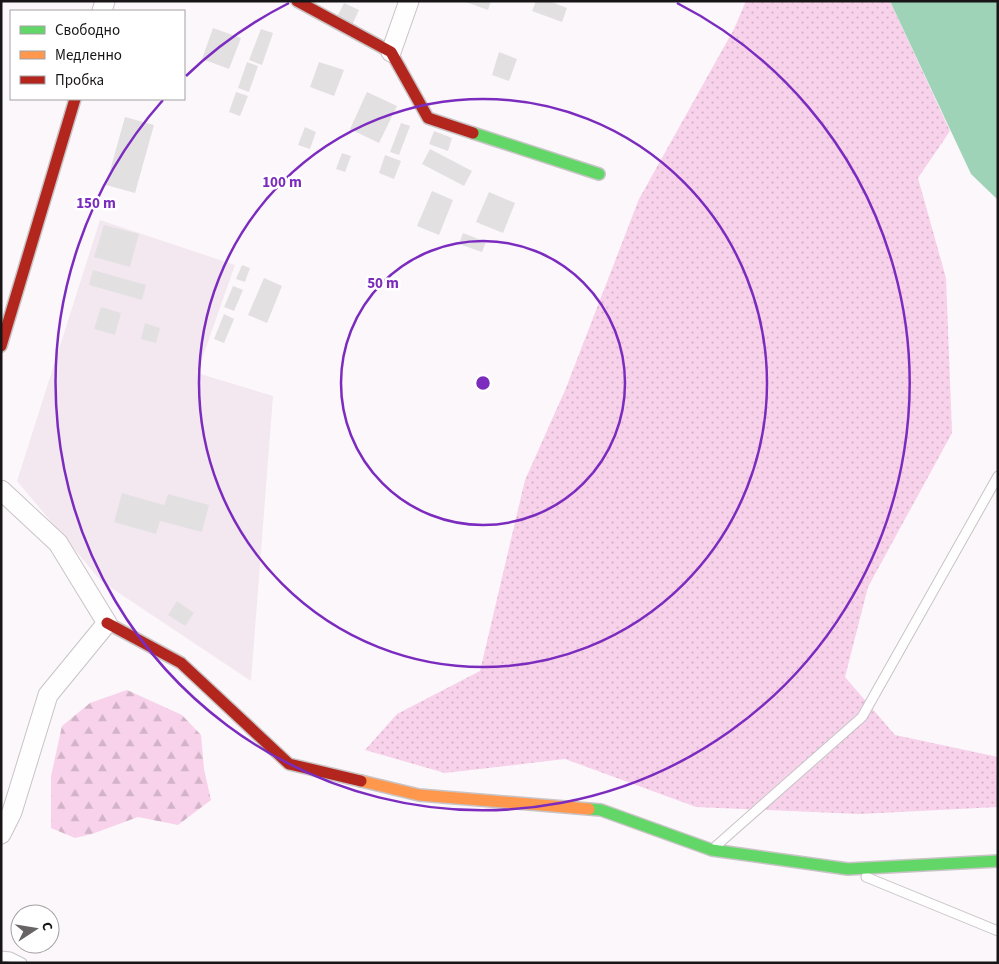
<svg xmlns="http://www.w3.org/2000/svg" width="999" height="964" viewBox="0 0 999 964" font-family="'Source Sans 3',sans-serif">
  <style>
    .built { fill: #f3e8ef }
    .grass { fill: url(#grass-dots) }
    .forest { fill: url(#forest-firs) }
    .water { fill: #9ed3b8 }
    .building { fill: #e3e0e2 }
    .lines { fill: none; stroke-linecap: round; stroke-linejoin: round }
    .lane-casing { stroke: #c8c4c6; stroke-width: 11 }
    .street-casing { stroke: #c8c4c6; stroke-width: 21 }
    .fast-casing { stroke: #c8c4c6; stroke-width: 14 }
    .slow-casing { stroke: #c8c4c6; stroke-width: 14 }
    .jam-casing { stroke: #c8c4c6; stroke-width: 14 }
    .lane { stroke: #fffefe; stroke-width: 9 }
    .street { stroke: #fffefe; stroke-width: 19 }
    .fast { stroke: #63d668; stroke-width: 11 }
    .slow { stroke: #ff974d; stroke-width: 11 }
    .jam { stroke: #b3261e; stroke-width: 11 }
    .ring { fill: none; stroke: #7b2cbf; stroke-width: 2.5 }
    .centre { fill: #7b2cbf; stroke: #fff; stroke-width: 2.5 }
    .ring-label { font-size: 15px; text-anchor: middle; font-weight: bold; fill: #7b2cbf; stroke: #fff; stroke-width: 5; stroke-linejoin: round; paint-order: stroke }
  </style>
  <defs>
    <pattern id="grass-dots" width="8" height="8" patternUnits="userSpaceOnUse" patternTransform="scale(1.25)"><rect width="8" height="8" fill="#f7d2ea"/><path d="M2 2h.1M6 6h.1" fill="none" stroke="#d3b3c8" stroke-width="1.8" stroke-linecap="round"/></pattern>
    <pattern id="forest-firs" width="22" height="20" patternUnits="userSpaceOnUse" patternTransform="scale(1.25)"><rect width="22" height="20" fill="#f7d2ea"/><path d="M5 1l3.5 6h-7zM16 11l3.5 6h-7z" fill="#d3b3c8"/></pattern>
  </defs>
  <rect width="100%" height="100%" fill="#fcf7fa"/>
  <path class="built" d="M 100,220 L 235,265 L 197,373 L 273,396 L 251,681 L 101,581 L 17,481 Z"/>
  <path class="grass" d="M 746,1 L 890,1 L 950,131 L 918,178 L 946,278 L 952,433 L 868,587 L 845,677 L 895,735 L 998,757 L 998,807 L 860,814 L 696,807 L 565,759 L 445,773 L 365,750 L 397,714 L 480,671 L 525,480 L 566,388 L 639,199 L 734,29 Z"/>
  <path class="forest" d="M 127,690 L 182,715 L 201,735 L 204,769 L 211,800 L 178,825 L 138,817 L 92,834 L 75,838 L 51,828 L 51,776 L 62,726 L 90,703 Z"/>
  <path class="water" d="M 890,1 L 998,1 L 998,200 L 971,174 Z"/>
  <path class="building" d="M 463,1 L 491,1 L 488,10 Z
    M 536,1 L 549,1 L 567,8 L 562,22 L 532,11 Z
    M 344,3 L 359,10 L 352,25 L 337,17 Z
    M 213,28 L 241,38 L 229,69 L 202,59 Z
    M 261,29 L 273,33 L 262,65 L 249,60 Z
    M 499,52 L 517,59 L 509,81 L 492,75 Z
    M 247,62 L 258,66 L 249,92 L 238,88 Z
    M 319,62 L 344,70 L 334,96 L 310,87 Z
    M 236,92 L 248,96 L 240,116 L 229,112 Z
    M 367,92 L 397,106 L 379,143 L 350,129 Z
    M 125,117 L 154,125 L 135,193 L 106,185 Z
    M 401,123 L 410,126 L 399,155 L 390,152 Z
    M 305,127 L 316,132 L 310,149 L 298,145 Z
    M 434,131 L 452,138 L 448,151 L 429,144 Z
    M 430,149 L 472,171 L 464,186 L 422,164 Z
    M 342,153 L 351,156 L 345,172 L 336,169 Z
    M 385,155 L 401,161 L 394,179 L 379,173 Z
    M 432,191 L 453,200 L 439,235 L 417,226 Z
    M 489,192 L 515,203 L 503,233 L 476,222 Z
    M 104,225 L 139,234 L 130,267 L 94,257 Z
    M 463,233 L 486,242 L 482,252 L 459,244 Z
    M 242,265 L 250,268 L 245,282 L 236,279 Z
    M 93,270 L 146,285 L 142,300 L 89,285 Z
    M 264,278 L 282,286 L 267,323 L 248,315 Z
    M 233,286 L 243,290 L 234,311 L 224,307 Z
    M 101,307 L 121,313 L 115,335 L 94,329 Z
    M 224,314 L 234,319 L 224,343 L 214,339 Z
    M 145,323 L 160,328 L 156,343 L 141,339 Z
    M 122,493 L 164,505 L 168,494 L 209,505 L 202,532 L 160,521 L 156,534 L 114,522 Z
    M 177,601 L 194,613 L 185,626 L 168,615 Z"/>
  <g class="lines">
    <defs>
      <path id="lane" d="M 716,846 L 862,717 L 998,476
        M 866,877 L 998,931
        M 1,956 L 10,957 L 22,963"/>
      <path id="street" d="M 102,11 L 105,1
        M 391,52 L 409,1
        M 1,490 L 58,543 L 107,623 L 48,695 L 12,812 L 1,834"/>
      <path id="fast" d="M 473,133 L 599,174
        M 589,809 L 601,810 L 712,850 L 848,869 L 998,861"/>
      <path id="slow" d="M 361,781 L 419,795 L 589,809"/>
      <path id="jam" d="M 297,1 L 391,52 L 428,118 L 473,133
        M 1,346 L 75,99
        M 107,623 L 181,663 L 289,764 L 361,781"/>
    </defs>
    <use href="#lane" class="lane-casing"/>
    <use href="#street" class="street-casing"/>
    <use href="#fast" class="fast-casing"/>
    <use href="#slow" class="slow-casing"/>
    <use href="#jam" class="jam-casing"/>
    <use href="#lane" class="lane"/>
    <use href="#street" class="street"/>
    <use href="#fast" class="fast"/>
    <use href="#slow" class="slow"/>
    <use href="#jam" class="jam"/>
  </g>
  <g class="ring">
    <circle cx="483" cy="383" r="142"/>
    <circle cx="483" cy="383" r="284"/>
    <path d="M186 76A427 427 0 0 1 289 3M677 3A427 427 0 1 1 163 100"/>
  </g>
  <circle cx="483" cy="383" r="8" class="centre"/>
  <g class="ring-label">
    <text x="282" y="187">100 m</text>
    <text x="96" y="208">150 m</text>
    <text x="383" y="288">50 m</text>
  </g>
  <rect width="999" height="964" fill="none" stroke="#181517" stroke-width="5"/>
  <rect x="10" y="10" width="175" height="90" fill="#ffffff" stroke="#a3a1a2"/>
  <rect x="20" y="26" width="25" height="8" fill="#63d668" stroke="#a3a1a2"/>
  <text x="55" y="35" font-size="15" fill="#181517">Свободно</text>
  <rect x="20" y="51" width="25" height="8" fill="#ff974d" stroke="#a3a1a2"/>
  <text x="55" y="60" font-size="15" fill="#181517">Медленно</text>
  <rect x="20" y="76" width="25" height="8" fill="#b3261e" stroke="#a3a1a2"/>
  <text x="55" y="85" font-size="15" fill="#181517">Пробка</text>
  <g transform="translate(35 929) rotate(78)"><circle r="24" fill="#ffffff" stroke="#a3a1a2"/>
  <path d="M0-4L9 19L0 12L-9 19Z" fill="#686466"/>
  <text y="-8" font-size="14" font-weight="bold" text-anchor="middle" fill="#181517">С</text>
  </g>
</svg>
